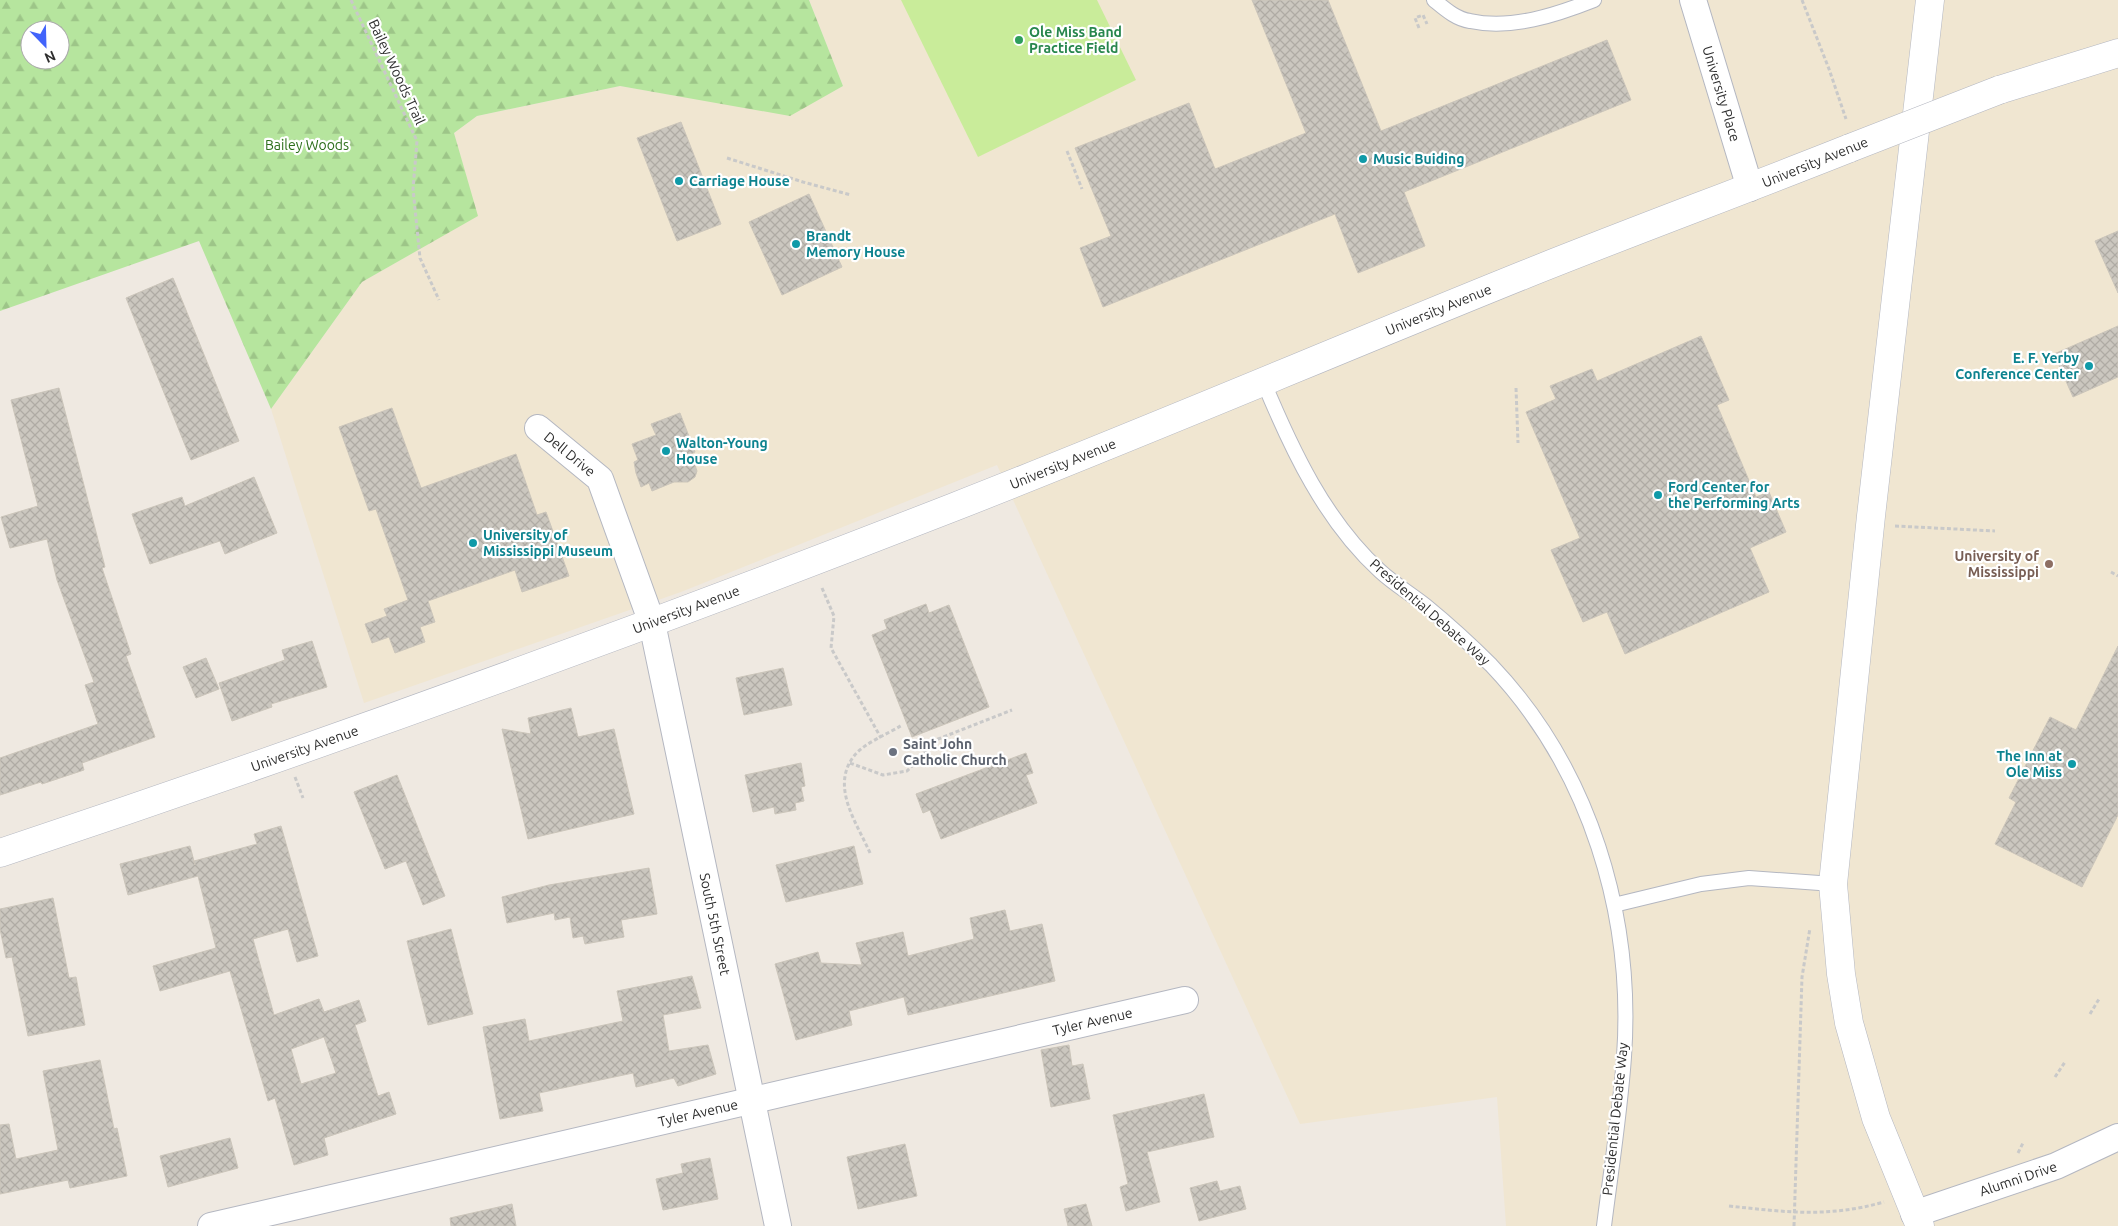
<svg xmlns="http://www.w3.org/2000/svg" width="2118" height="1226" viewBox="0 0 2118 1226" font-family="Ubuntu,sans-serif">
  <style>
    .education { fill: #f0e6d1 }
    .forest { fill: url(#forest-firs); fill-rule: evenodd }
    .pitch { fill: #c9ec9a }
    .building { fill: url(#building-cross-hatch); stroke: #cbc5ba; fill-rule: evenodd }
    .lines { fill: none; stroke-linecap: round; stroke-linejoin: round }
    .lane-casing { stroke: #b4b7c1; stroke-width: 16 }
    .street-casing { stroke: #b4b7c1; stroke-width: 28 }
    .secondary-casing { stroke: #b4b7c1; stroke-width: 29 }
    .path { stroke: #c9c9c9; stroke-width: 3; stroke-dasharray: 4 2.5; stroke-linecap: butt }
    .lane { stroke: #fff; stroke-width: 14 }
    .street { stroke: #fff; stroke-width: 26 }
    .secondary { stroke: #fff; stroke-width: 28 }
    .secondary-bridge-casing { stroke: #b4b7c1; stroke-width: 29; stroke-linecap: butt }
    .secondary-bridge { stroke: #fff; stroke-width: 28 }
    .leisure-dot { fill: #2e9e5b; stroke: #fff; stroke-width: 2 }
    .culture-dot { fill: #0f9aa8; stroke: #fff; stroke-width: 2 }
    .education-dot { fill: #8d6e63; stroke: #fff; stroke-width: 2 }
    .worship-dot { fill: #6b7280; stroke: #fff; stroke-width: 2 }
    .labels { text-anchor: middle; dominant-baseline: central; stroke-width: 4.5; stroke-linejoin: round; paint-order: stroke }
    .leisure-label { font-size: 14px; font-weight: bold; fill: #27864d; stroke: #fff; text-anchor: start }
    .street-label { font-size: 14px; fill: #2e2e2e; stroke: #fff }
    .park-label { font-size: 14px; fill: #2c6e1b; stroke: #fff }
    .culture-label { font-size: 14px; font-weight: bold; fill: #0d838f; stroke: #fff; text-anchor: start }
    .education-label { font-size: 14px; font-weight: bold; fill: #785e54; stroke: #fff; text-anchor: end }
    .worship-label { font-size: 14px; font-weight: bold; fill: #5b616d; stroke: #fff; text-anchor: start }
  </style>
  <defs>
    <pattern id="forest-firs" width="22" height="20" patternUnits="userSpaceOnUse" patternTransform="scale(1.25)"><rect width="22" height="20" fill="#b6e59e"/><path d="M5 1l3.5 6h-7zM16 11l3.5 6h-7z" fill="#9dc588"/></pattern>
    <pattern id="building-cross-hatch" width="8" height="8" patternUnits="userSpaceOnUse" patternTransform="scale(1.25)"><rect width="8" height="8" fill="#cbc7bf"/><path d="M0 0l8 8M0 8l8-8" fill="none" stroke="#afaba4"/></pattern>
  </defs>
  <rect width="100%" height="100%" fill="#efe9e1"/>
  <path class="education" d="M 809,0 L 2118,0 L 2118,1226 L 1506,1226 L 1497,1097 L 1300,1124 L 997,465 L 681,592 L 364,703 L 271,409 L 362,282 L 477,216 L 454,133 L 477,116 L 620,86 L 790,115 L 843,86 Z"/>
  <path class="forest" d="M 0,0 L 809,0 L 843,86 L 790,116 L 620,86 L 477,116 L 454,133 L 478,216 L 362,282 L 271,409 L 199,241 L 0,311 ZM 30,30 L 60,30 L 60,60 L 30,60 Z"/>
  <path class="pitch" d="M 901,0 L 1097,0 L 1136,80 L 978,157 Z"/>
  <path class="building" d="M 1252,0 L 1328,0 L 1381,131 L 1607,40 L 1631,100 L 1404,192 L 1425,246 L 1358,273 L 1335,214 L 1103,307 L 1080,248 L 1111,236 L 1075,148 L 1189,103 L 1215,169 L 1306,133 Z
    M 681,122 L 721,224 L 677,241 L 637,138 Z
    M 809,194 L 842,267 L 782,295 L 749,222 Z
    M 2118,231 L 2118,293 L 2095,241 Z
    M 173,278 L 239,441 L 191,460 L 126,298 Z
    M 2118,326 L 2118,377 L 2073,397 L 2054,354 Z
    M 1701,336 L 1729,400 L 1717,405 L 1756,497 L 1769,492 L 1786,532 L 1750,548 L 1769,592 L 1625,654 L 1607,612 L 1583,622 L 1551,550 L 1580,538 L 1526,412 L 1556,399 L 1550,386 L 1592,369 L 1597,381 Z
    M 59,388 L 105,567 L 102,568 L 131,654 L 126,656 L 155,737 L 82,763 L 84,770 L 42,784 L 41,782 L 0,795 L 0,758 L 98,724 L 85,685 L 94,682 L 57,580 L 47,539 L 10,548 L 1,517 L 38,506 L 11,400 Z
    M 392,408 L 421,488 L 516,454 L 537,515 L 546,512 L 569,576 L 522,592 L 515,570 L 428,601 L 435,622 L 420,627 L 425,642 L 395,653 L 389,637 L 372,643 L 365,624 L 387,616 L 384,609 L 408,600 L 376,509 L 369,511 L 339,427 Z
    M 680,413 L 695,452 L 691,454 L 697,471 L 695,477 L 688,482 L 674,482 L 652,491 L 649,483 L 641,487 L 636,473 L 634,462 L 638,460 L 632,444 L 656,435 L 651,424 Z
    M 254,477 L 277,533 L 225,554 L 220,541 L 150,564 L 132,514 L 182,497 L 185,506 Z
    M 926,604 L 929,613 L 949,605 L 989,707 L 912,737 L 872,635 L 887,629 L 884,620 Z
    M 312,641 L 327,687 L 271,704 L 272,707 L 232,721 L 219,683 L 285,660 L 282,650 Z
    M 2118,646 L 2118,815 L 2082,887 L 1995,844 L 2016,802 L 2009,798 L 2050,717 L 2076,730 Z
    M 206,658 L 219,689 L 196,698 L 183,667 Z
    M 783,668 L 792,705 L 744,715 L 736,678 Z
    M 571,708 L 578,737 L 614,729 L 634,814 L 528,839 L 502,729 L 531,734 L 528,718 Z
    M 1026,753 L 1033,773 L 1026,775 L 1037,803 L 941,839 L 930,810 L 923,813 L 916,794 Z
    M 801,763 L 805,786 L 801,787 L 804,801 L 795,803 L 796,810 L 775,814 L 774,807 L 753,812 L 745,775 Z
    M 397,775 L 445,896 L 423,905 L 406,861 L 385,869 L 354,792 Z
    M 281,826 L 318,956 L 297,962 L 288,929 L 253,939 L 274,1015 L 319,999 L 324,1012 L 359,1000 L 366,1021 L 355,1025 L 378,1096 L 389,1092 L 396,1114 L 324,1138 L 328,1155 L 294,1165 L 275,1098 L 268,1101 L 230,971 L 160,991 L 153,966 L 216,948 L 198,876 L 128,895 L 120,864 L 190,846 L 195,865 L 194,861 L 257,844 L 254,834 ZM 324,1037 L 336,1073 L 301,1084 L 291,1049 Z
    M 854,846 L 863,884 L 786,902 L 776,865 Z
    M 649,868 L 657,914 L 621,920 L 624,937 L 585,944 L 583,936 L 573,938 L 570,917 L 555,920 L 554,913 L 507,923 L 502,897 L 549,885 Z
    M 53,898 L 69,978 L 76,977 L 85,1025 L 28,1036 L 12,957 L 6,958 L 0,929 L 0,909 Z
    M 1005,910 L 1010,931 L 1042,924 L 1055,981 L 908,1015 L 904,997 L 849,1011 L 852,1025 L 796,1040 L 775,964 L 818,952 L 821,963 L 862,965 L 856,943 L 903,932 L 908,956 L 974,939 L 970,918 Z
    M 451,929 L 473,1014 L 428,1025 L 407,941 Z
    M 692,976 L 701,1008 L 663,1015 L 669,1051 L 708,1045 L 716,1074 L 678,1086 L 674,1078 L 636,1087 L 633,1073 L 539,1093 L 543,1111 L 500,1119 L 483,1027 L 525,1019 L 529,1041 L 623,1021 L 617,991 Z
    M 1069,1045 L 1072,1066 L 1083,1064 L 1090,1099 L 1051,1107 L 1041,1050 Z
    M 100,1060 L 114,1129 L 117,1128 L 127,1176 L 70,1188 L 68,1180 L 0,1194 L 0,1125 L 9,1124 L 16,1159 L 58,1150 L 43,1071 Z
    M 1204,1094 L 1214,1137 L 1147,1152 L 1160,1202 L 1126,1211 L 1120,1187 L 1128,1184 L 1113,1115 Z
    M 230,1138 L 238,1168 L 168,1187 L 160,1156 Z
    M 905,1144 L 917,1196 L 858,1209 L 847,1157 Z
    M 710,1158 L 718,1199 L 663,1210 L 656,1179 L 683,1173 L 681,1164 Z
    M 1217,1181 L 1220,1191 L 1240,1186 L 1246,1209 L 1199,1221 L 1190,1188 Z
    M 512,1204 L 516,1226 L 451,1226 L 450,1218 Z
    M 1086,1204 L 1092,1226 L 1068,1226 L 1064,1209 Z"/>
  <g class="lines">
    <defs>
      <path id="lane" d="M 1434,0 C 1445,9 1456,19 1470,21 C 1511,30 1556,15 1594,0
        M 1264,383 C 1292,450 1325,521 1380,571 C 1394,584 1411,594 1426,606 C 1448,624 1471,645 1491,665 C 1590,769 1634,915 1624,1057 C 1620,1114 1611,1170 1604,1226
        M 1614,905 L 1701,884 L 1749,878 L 1833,884"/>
      <g id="street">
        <path id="s1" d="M 1693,0 L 1750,188"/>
        <path id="s2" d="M 538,428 L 600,479 L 652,623 L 778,1226"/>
        <path id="s3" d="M 1914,1214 L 2056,1166 L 2118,1137"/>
        <path id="s4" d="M 211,1226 L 1185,1000"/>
      </g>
      <g id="secondary">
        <path d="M 1999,90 L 2118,53"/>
        <path id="s5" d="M 0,853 C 321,746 639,630 954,507 C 1146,432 1335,351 1526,274 C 1633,231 1742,191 1850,148"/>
        <path d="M 1920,1226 L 1876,1118 L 1849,1023 L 1841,974 L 1833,884 L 1871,516 L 1930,0"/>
      </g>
    </defs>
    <use href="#lane" class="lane-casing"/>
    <use href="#street" class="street-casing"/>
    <use href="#secondary" class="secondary-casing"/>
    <path class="path" d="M 351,0 L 417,141 L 413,189 L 420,258 L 439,300
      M 1802,0 L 1829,69 L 1846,119
      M 1419,28 L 1415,18 L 1423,15 L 1427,24
      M 1067,151 L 1082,189
      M 727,158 L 803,182 L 851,195
      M 1516,388 L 1518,443
      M 1895,526 L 1995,531
      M 2111,572 L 2118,576
      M 822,588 L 834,616 L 831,648 L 881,738
      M 850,763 L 883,775 L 907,771 L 921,757 L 933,741 L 1012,710
      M 295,777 L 303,798
      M 870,853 C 857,823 830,787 854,756 C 864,743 888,734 902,725
      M 2090,1014 L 2099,999
      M 2055,1077 L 2065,1062
      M 2018,1153 L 2023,1143
      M 1729,1206 C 1786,1212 1827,1218 1884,1202
      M 1794,1226 L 1802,977 L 1810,928"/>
    <use href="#lane" class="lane"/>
    <use href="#street" class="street"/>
    <use href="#secondary" class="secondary"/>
    <defs>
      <path id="secondary-bridge" d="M 1850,148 L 1999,90"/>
    </defs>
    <use href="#secondary-bridge" class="secondary-bridge-casing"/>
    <use href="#secondary-bridge" class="secondary-bridge"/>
  </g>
  <circle class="leisure-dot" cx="1019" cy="40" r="5"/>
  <g class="culture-dot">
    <circle cx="1363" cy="159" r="5"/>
    <circle cx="679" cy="181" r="5"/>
    <circle cx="796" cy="244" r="5"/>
    <circle cx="2089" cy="366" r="5"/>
    <circle cx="666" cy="451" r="5"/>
    <circle cx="1658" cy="495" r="5"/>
    <circle cx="473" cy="543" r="5"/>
    <circle cx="2072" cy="764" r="5"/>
  </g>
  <circle class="education-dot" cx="2049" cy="564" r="5"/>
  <circle class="worship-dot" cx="893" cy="752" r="5"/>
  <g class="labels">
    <g class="leisure-label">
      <text x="1029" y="32">Ole Miss Band<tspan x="1029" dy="16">Practice Field</tspan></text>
    </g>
    <g class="street-label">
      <text transform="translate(397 72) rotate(65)">Bailey Woods Trail</text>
      <text stroke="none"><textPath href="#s1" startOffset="98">University Place</textPath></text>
      <text transform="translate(1815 162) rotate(-22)">University Avenue</text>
      <text stroke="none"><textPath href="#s5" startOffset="1538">University Avenue</textPath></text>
      <text stroke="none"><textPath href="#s2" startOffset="41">Dell Drive</textPath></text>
      <text stroke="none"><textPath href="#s5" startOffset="1132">University Avenue</textPath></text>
      <text stroke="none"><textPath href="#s5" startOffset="728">University Avenue</textPath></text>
      <text transform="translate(1430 612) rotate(41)">Presidential Debate Way</text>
      <text stroke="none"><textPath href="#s5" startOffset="322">University Avenue</textPath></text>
      <text stroke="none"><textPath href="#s2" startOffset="541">South 5th Street</textPath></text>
      <text stroke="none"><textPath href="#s4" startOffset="905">Tyler Avenue</textPath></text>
      <text stroke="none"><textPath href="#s4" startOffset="500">Tyler Avenue</textPath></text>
      <text transform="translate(1615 1119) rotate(-84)">Presidential Debate Way</text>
      <text stroke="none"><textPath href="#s3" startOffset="110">Alumni Drive</textPath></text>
    </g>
    <g class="park-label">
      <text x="307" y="145">Bailey Woods</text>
    </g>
    <g class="culture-label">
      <text x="1373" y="159">Music Buiding</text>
      <text x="689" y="181">Carriage House</text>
      <text x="806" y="236">Brandt<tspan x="806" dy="16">Memory House</tspan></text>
      <text x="2079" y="358" text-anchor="end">E. F. Yerby<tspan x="2079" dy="16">Conference Center</tspan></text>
      <text x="676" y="443">Walton-Young<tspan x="676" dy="16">House</tspan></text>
      <text x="1668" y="487">Ford Center for<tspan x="1668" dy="16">the Performing Arts</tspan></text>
      <text x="483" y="535">University of<tspan x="483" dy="16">Mississippi Museum</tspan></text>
      <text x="2062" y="756" text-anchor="end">The Inn at<tspan x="2062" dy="16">Ole Miss</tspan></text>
    </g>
    <g class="education-label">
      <text x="2039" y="556">University of<tspan x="2039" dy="16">Mississippi</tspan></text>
    </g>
    <g class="worship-label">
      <text x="903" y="744">Saint John<tspan x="903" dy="16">Catholic Church</tspan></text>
    </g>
  </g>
  <g transform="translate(45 45) rotate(157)"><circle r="24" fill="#ffffff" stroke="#ababab"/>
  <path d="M0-4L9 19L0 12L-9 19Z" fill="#4264fb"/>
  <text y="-8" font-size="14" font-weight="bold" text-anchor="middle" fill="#2e2e2e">N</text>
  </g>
</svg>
